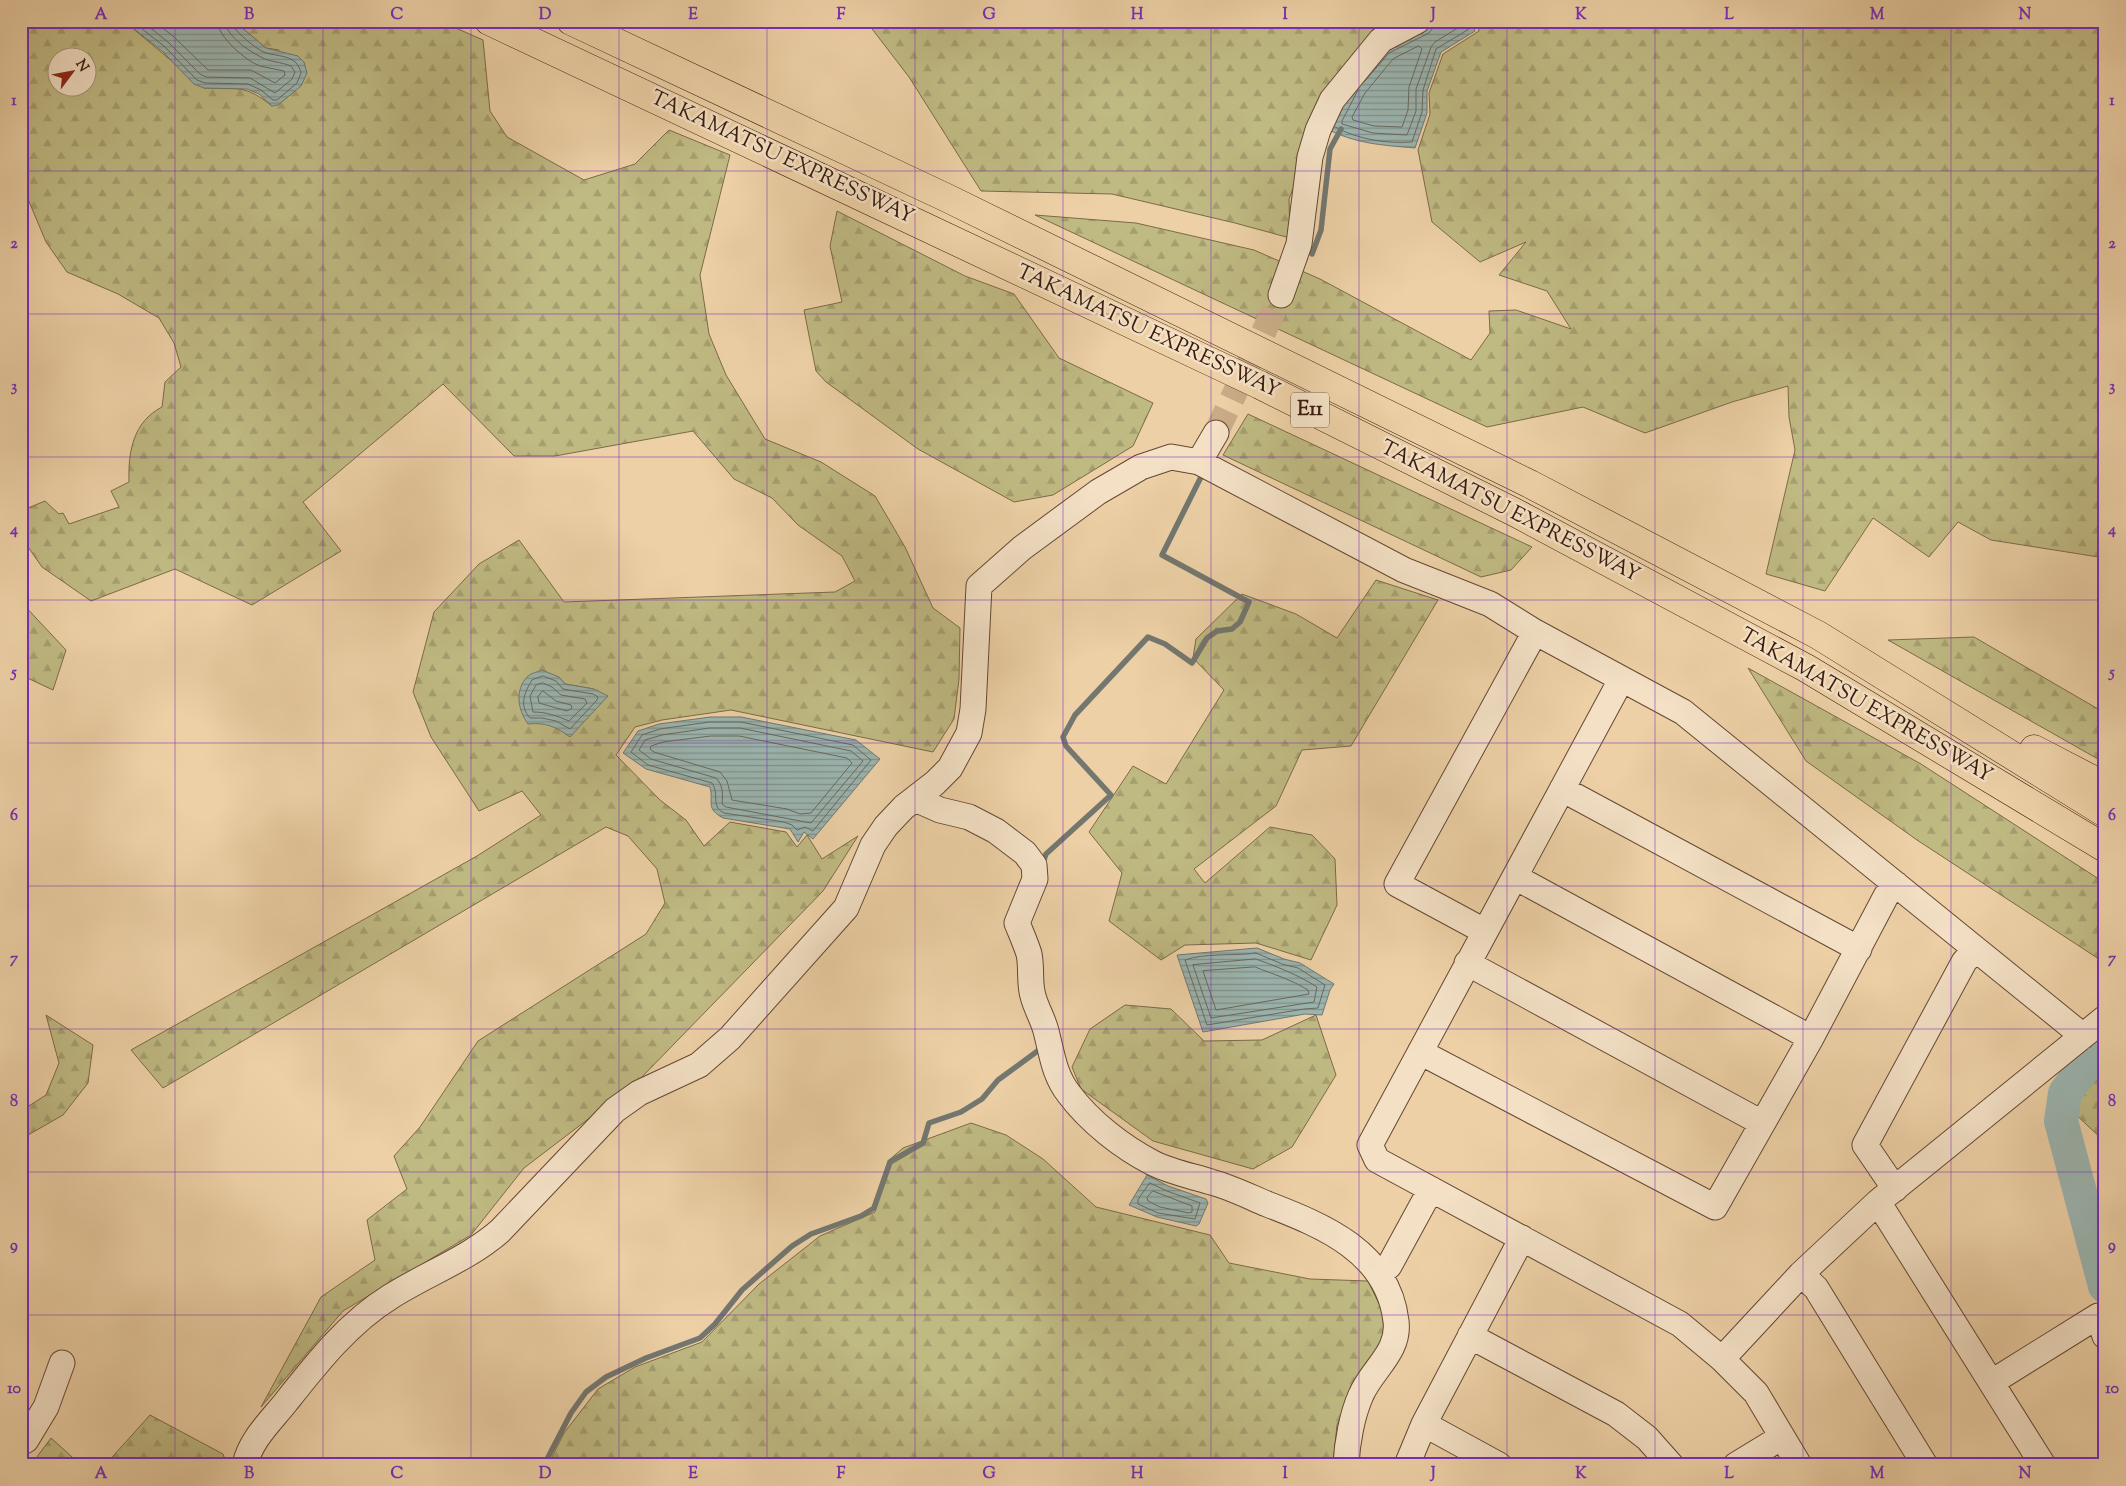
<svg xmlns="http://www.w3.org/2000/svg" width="2126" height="1486" viewBox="0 0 2126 1486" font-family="'Sorts Mill Goudy',serif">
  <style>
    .forest { fill: url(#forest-firs); stroke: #7c6a48; fill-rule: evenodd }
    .water { fill: url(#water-rules); stroke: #73776f }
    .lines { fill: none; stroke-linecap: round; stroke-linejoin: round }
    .shore { stroke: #6a685e; stroke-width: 1 }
    .stream { stroke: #73776f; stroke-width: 5.5 }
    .river { stroke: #9bb5b0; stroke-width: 34 }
    .minor-tunnel { stroke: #c9ac87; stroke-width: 25; stroke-dasharray: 25 12; stroke-linecap: butt }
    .minor-casing { stroke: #654833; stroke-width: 27 }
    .highway-casing { stroke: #381b0d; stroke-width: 29 }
    .minor { stroke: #f3e0c5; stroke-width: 25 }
    .highway { stroke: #edd0a6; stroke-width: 28 }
    .grid { fill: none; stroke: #7b2cbf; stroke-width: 1; stroke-opacity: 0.55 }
    .labels { text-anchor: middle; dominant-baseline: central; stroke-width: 5; stroke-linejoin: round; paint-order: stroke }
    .shield { fill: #f3e0c5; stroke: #705644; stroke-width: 1 }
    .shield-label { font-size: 20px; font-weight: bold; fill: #381b0d }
    .street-label { font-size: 21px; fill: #381b0d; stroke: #f3e0c5 }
    .neatline { fill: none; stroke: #7b2cbf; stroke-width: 2 }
    .grid-label { font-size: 16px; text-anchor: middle; font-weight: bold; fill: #7b2cbf }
  </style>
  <defs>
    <pattern id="forest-firs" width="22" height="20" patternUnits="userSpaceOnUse" patternTransform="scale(1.25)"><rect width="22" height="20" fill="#bfb982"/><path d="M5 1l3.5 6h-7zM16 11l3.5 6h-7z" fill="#a59e6f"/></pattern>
    <pattern id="water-rules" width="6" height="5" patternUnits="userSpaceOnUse" patternTransform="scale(1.25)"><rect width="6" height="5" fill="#9bb5b0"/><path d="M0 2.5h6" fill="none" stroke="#7f928e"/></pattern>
  </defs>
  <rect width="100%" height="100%" fill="#edd0a6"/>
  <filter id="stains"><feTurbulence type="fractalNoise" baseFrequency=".004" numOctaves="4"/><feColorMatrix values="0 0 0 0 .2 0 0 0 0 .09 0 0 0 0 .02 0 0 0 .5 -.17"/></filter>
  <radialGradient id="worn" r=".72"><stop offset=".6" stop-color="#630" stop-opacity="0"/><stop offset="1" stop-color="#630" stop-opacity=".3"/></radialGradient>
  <path class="forest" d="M 21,21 L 124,21 L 204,88 C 236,89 245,84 272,106 L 279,50 L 266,48 L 234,21 L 440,21 L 483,40 L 490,111 L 507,137 L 584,180 L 635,164 L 669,130 L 730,155 L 700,275 L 709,334 L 726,375 L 765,439 L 821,462 L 875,496 L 905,547 L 933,608 L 960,628 L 959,679 L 954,719 L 933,752 L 731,710 L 662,720 L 635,727 L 616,755 L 660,800 L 686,820 L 704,846 L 730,822 L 786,832 L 797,847 L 807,835 L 822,859 L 858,836 L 823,891 L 638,1081 L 524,1168 L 471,1235 L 343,1311 L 261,1407 L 321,1297 L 375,1260 L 367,1220 L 407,1189 L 394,1156 L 420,1127 L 478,1041 L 646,934 L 665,903 L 657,869 L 628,836 L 606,827 L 163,1088 L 131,1050 L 477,856 L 541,815 L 522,791 L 479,811 L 431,737 L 413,692 L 434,612 L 479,564 L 519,540 L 564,602 L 835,592 L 855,581 L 842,556 L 798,525 L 772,498 L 734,479 L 693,431 L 555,456 L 514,456 L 443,384 L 303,502 L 341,551 L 252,605 L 175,569 L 91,601 L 42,567 L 21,537 L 23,510 L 45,501 L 59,514 L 63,513 L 69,524 L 119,507 L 111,491 L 129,482 C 128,452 133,422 162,407 L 165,382 L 181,367 L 174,343 L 159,318 L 118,294 L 67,272 L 46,242 L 28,199 L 21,189 ZM 58,58 L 88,58 L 88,88 L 58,88 ZM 559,677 L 565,684 L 594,689 L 555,726 L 541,722 Z
    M 866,21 L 1408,21 L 1327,101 L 1289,199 L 1290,238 L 1235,223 L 1112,194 L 981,191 L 909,77 Z
    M 1477,21 L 2105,21 L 2105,558 L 1991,540 L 1958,522 L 1929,557 L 1873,518 L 1825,591 L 1766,574 L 1795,450 L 1789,417 L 1788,386 L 1732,402 L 1645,433 L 1583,407 L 1487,427 L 1035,215 L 1136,223 L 1254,250 L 1320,279 L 1471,360 L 1490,333 L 1489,311 L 1516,310 L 1571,329 L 1547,291 L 1499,275 L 1526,242 L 1480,262 L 1432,222 L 1418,150 L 1430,114 L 1429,93 L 1443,54 L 1479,31 Z
    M 837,211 L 965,276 L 1014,294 L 1059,358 L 1153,403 L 1133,446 L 1053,495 L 1014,502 L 918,449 L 826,382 L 816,371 L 804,310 L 842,302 L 830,246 Z
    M 1248,414 L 1532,547 L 1511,570 L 1481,577 L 1223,455 Z
    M 1376,580 L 1438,600 L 1351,746 L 1302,750 L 1276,806 L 1194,869 L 1205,883 L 1270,827 L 1312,835 L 1335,859 L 1337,905 L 1311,960 L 1256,943 L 1185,945 L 1161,960 L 1109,921 L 1122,873 L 1089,832 L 1133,766 L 1166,784 L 1224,690 L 1193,658 L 1196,639 L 1242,594 L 1296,614 L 1337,638 Z
    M 21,602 L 66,650 L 53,690 L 21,675 Z
    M 1974,637 L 2105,713 L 2105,763 L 1888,640 Z
    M 1748,668 L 1921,764 L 2105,883 L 2105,963 L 1917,840 L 1806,761 Z
    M 1125,1005 L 1171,1009 L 1204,1041 L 1262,1040 L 1316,1015 L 1336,1075 L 1292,1147 L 1253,1169 L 1153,1141 L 1081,1089 L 1072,1067 L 1090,1029 Z
    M 46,1015 L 93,1045 L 88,1083 L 63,1115 L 21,1139 L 21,1111 L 46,1095 L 59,1063 Z
    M 2105,1062 L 2105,1142 L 2071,1110 L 2076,1089 Z
    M 971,1123 L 1006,1135 L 1043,1159 L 1096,1207 L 1210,1235 L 1229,1263 L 1310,1279 L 1368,1281 L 1383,1312 L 1384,1344 L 1359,1376 L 1337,1425 L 1333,1465 L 548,1465 L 564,1433 L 598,1389 L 635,1367 L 702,1342 L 759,1284 L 820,1236 L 875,1212 L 888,1161 L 903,1148 Z
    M 150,1415 L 223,1454 L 227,1465 L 105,1465 Z
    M 51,1438 L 81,1465 L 31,1465 Z"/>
  <path class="water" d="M 124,21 L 234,21 L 266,48 L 298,56 L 304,62 L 307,73 L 301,86 L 278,105 L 272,106 L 259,94 L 247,89 L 204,88 L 194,84 L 162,51 Z
    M 1427,21 L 1473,21 L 1475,31 L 1441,52 L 1427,91 L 1427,113 L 1415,148 C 1381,145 1356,144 1325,128 L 1382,44 Z
    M 542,670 L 559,677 L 565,684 L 594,689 L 608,696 L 570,737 C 556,727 546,722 528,724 C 518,710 514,690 528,676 C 531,673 538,672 542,670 Z
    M 710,717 L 741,717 L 856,740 L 880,759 L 813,839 L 804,832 L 798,842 L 790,829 L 723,818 C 705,808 714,803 710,787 L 646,769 L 623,753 L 638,731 L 659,724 Z
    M 1257,948 L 1284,959 L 1300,963 L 1334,984 L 1330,990 L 1322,1015 L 1305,1014 L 1203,1032 L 1177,955 Z
    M 1147,1175 L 1168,1186 L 1206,1199 L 1208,1203 L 1199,1224 L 1196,1226 L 1157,1217 L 1129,1205 Z"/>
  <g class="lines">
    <path class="shore" d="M 132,21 L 165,47 L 197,80 L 205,83 L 248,84 L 261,90 L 273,100 L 277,100 L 297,83 L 301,73 C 297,55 281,57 266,53 C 257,50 232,30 231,21
      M 142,21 L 169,43 L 200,74 L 206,77 L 250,78 L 275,93 L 292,79 L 295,72 L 291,66 C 282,62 269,62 261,57 C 249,51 226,36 225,21
      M 154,21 L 174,37 L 208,70 L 251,70 L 275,83 L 285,75 L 284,71 C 276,69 268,68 260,66 C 246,61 218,37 217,21
      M 1419,46 L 1422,49 L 1409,87 L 1408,110 L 1402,127 L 1374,126 L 1353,120 L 1352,117 L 1365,93 L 1393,59 Z
      M 1364,82 L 1389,53 L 1429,33 L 1433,28 L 1434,21
      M 1358,90 L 1342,121 L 1342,124 L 1373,133 L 1407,135 L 1416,111 L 1416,89 L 1431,47 L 1435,42 L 1461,26 L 1462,21
      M 1335,127 C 1357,139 1386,144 1412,142 L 1422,112 L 1423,90 L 1436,49 L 1469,29 L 1469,21
      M 543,676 L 556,681 L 563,689 L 593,694 L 598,697 L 597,700 L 570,729 L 556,721 L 542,718 L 530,718 C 519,706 524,693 532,680 Z
      M 543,683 L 552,687 L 561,695 L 585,699 L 587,703 L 569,721 C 557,716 547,712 533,712 L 530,696 L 536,685 Z
      M 543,691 L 556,701 L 571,705 L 572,708 L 567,711 L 539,703 L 538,697 Z
      M 710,722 L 741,722 L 853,745 L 871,760 L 813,831 L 805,827 L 797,830 L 792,825 L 784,822 L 724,813 C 710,806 720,795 712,783 L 648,765 L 631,752 L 642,735 L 660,729 Z
      M 710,728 L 740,728 L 851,751 L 863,761 L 811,823 L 726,807 L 722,804 C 723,794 723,785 716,778 L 651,759 L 639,750 L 645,740 L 662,735 Z
      M 711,736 L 739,736 L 847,758 L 852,763 L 811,813 L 800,814 L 787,809 L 732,800 L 727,781 L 720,772 L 654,752 L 650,749 L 651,746 L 663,742 Z
      M 1256,953 L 1282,964 L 1298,968 L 1325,985 L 1318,1008 L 1304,1009 L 1207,1025 L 1185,960 C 1203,953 1235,956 1256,953 Z
      M 1256,959 C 1278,967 1298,975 1317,987 L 1314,1002 L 1211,1018 L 1193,965 Z
      M 1255,967 C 1273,974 1292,980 1308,990 L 1309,994 L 1216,1010 L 1203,971 Z
      M 1150,1183 L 1167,1191 L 1200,1203 L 1195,1219 L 1158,1213 L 1138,1204 L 1138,1200 Z
      M 1153,1191 L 1192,1206 L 1192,1212 L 1189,1213 L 1160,1207 L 1148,1201 L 1147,1198 Z"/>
    <path class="stream" d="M 1312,254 L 1321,230 L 1330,149 L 1341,129
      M 1042,865 L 1046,854 L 1111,795 L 1066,746 L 1063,737 L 1075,715 L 1148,637 L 1165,644 L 1192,663 L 1207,638 L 1217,631 L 1232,629 L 1240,622 L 1249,602 L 1162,555 L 1201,477
      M 544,1465 L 571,1413 L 586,1392 L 606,1377 L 646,1358 L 700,1338 L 715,1324 L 742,1290 L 792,1246 L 811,1234 L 861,1216 L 874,1208 L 890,1162 L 923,1143 L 929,1123 L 961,1112 L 982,1099 L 998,1080 L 1043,1047"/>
    <path class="river" d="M 2105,1052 L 2084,1068 L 2065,1093 L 2061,1121 L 2105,1286"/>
    <path class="minor-tunnel" d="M 1216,433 L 1281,295"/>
    <defs>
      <path id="minor" d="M 1281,295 L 1299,244 L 1310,157 L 1318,130 L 1332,100 L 1381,40 L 1417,21
        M 1199,462 L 1216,433
        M 1621,680 L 1370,1145 L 1377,1160 L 1680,1324 L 1722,1359 L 1756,1393 L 1799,1465
        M 1562,789 L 1859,949
        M 915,799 L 940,810 L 969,817 L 996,831 L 1025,853 L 1034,865 L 1035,879 L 1017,923 C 1021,933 1026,944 1029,954 C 1032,968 1029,983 1033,996 C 1036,1008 1043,1019 1046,1031 C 1052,1054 1054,1075 1069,1094 C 1090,1122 1122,1147 1153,1163 C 1171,1172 1192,1176 1211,1182 C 1230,1187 1248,1196 1267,1204 C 1324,1226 1388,1252 1396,1321 C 1400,1352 1372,1369 1361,1395 C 1352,1415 1347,1443 1346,1465
        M 1515,877 L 1811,1038
        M 1484,931 L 1397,884 L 1535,632 L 1683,712 L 2083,1036
        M 1467,963 L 1762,1123
        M 1420,1052 L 1715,1207 L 1811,1038 L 1886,896 L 1896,884
        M 1895,1189 L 1865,1145 L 1964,962 L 1975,949
        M 1878,1202 L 2043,1465
        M 1379,1274 L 1389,1266 L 1431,1189
        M 1801,1274 L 1816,1288 L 1925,1465
        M 1470,1336 L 1616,1414 L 1647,1438 L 1671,1465
        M 1722,1359 L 1801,1274 L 1878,1202 L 2105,1018
        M 1992,1382 L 2098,1316 L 2105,1336
        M 1424,1424 L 1499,1465
        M 21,1443 L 26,1440 L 46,1407 L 62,1363
        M 245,1465 C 250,1440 271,1421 286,1402 C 316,1364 348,1323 390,1297 C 426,1274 468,1259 500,1231 L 615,1110 L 639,1093 L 699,1065 L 730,1038 L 846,908 L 873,845 L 886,826 L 904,807 L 935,783 L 950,768 L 969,733 L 973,709 L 979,586 L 1022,548 L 1098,492 L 1141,467 L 1171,457 L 1199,462 L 1404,570 L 1490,604 L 1535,632
        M 1407,1465 L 1424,1424 L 1522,1238
        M 1736,1465 L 1782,1437"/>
      <path id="highway" d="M 489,21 L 1260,385 L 1516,513 L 1806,668 L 2105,848
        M 571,21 L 947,198 L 1530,484 L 1818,635 L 2105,813
        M 2034,749 L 2105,786"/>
    </defs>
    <use href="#minor" class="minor-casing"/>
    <use href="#highway" class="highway-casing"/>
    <use href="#minor" class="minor"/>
    <use href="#highway" class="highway"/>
  </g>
  <path class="grid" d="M 175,21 L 175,1465M 323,21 L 323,1465M 471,21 L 471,1465M 619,21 L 619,1465M 767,21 L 767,1465M 915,21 L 915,1465M 1063,21 L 1063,1465M 1211,21 L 1211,1465M 1359,21 L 1359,1465M 1507,21 L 1507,1465M 1655,21 L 1655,1465M 1803,21 L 1803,1465M 1951,21 L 1951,1465M 21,171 L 2105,171M 21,314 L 2105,314M 21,457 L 2105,457M 21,600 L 2105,600M 21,743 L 2105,743M 21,886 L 2105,886M 21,1029 L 2105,1029M 21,1172 L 2105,1172M 21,1315 L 2105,1315"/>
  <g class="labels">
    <rect class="shield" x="1291" y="392.5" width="38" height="35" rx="4"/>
    <g class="shield-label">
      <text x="1310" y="410">E11</text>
    </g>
    <g class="street-label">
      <text transform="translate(782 158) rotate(25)">TAKAMATSU EXPRESSWAY</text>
      <text transform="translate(1148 332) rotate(25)">TAKAMATSU EXPRESSWAY</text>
      <text transform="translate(1510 512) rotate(27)">TAKAMATSU EXPRESSWAY</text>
      <text transform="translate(1866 706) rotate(30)">TAKAMATSU EXPRESSWAY</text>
    </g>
  </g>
  <rect width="2126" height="1486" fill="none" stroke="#edd0a6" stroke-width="55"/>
  <g transform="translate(72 72) rotate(58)"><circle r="24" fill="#f3e0c5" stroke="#a8917b"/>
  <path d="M0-4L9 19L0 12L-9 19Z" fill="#8f2418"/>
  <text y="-8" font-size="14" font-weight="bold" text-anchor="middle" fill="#381b0d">N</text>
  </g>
  <rect x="28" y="28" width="2070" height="1430" class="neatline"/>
  <g class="grid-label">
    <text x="101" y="19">A</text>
    <text x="249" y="19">B</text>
    <text x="397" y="19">C</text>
    <text x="545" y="19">D</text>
    <text x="693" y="19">E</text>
    <text x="841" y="19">F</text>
    <text x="989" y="19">G</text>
    <text x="1137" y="19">H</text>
    <text x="1285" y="19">I</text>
    <text x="1433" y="19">J</text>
    <text x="1581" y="19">K</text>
    <text x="1729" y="19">L</text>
    <text x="1877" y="19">M</text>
    <text x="2025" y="19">N</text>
    <text x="14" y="105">1</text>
    <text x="2112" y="105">1</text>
    <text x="14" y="248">2</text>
    <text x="2112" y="248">2</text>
    <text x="14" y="391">3</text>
    <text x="2112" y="391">3</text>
    <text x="14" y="534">4</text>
    <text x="2112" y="534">4</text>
    <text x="14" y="677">5</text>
    <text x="2112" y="677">5</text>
    <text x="14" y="820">6</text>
    <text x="2112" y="820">6</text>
    <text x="14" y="963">7</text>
    <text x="2112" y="963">7</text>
    <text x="14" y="1106">8</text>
    <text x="2112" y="1106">8</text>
    <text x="14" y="1250">9</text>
    <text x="2112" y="1250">9</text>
    <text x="14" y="1393">10</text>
    <text x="2112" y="1393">10</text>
    <text x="101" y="1478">A</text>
    <text x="249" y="1478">B</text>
    <text x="397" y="1478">C</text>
    <text x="545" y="1478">D</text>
    <text x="693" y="1478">E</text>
    <text x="841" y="1478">F</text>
    <text x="989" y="1478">G</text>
    <text x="1137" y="1478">H</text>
    <text x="1285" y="1478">I</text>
    <text x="1433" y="1478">J</text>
    <text x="1581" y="1478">K</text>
    <text x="1729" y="1478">L</text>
    <text x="1877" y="1478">M</text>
    <text x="2025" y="1478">N</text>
  </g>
  <rect width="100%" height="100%" filter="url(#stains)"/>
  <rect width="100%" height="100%" fill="url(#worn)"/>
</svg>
